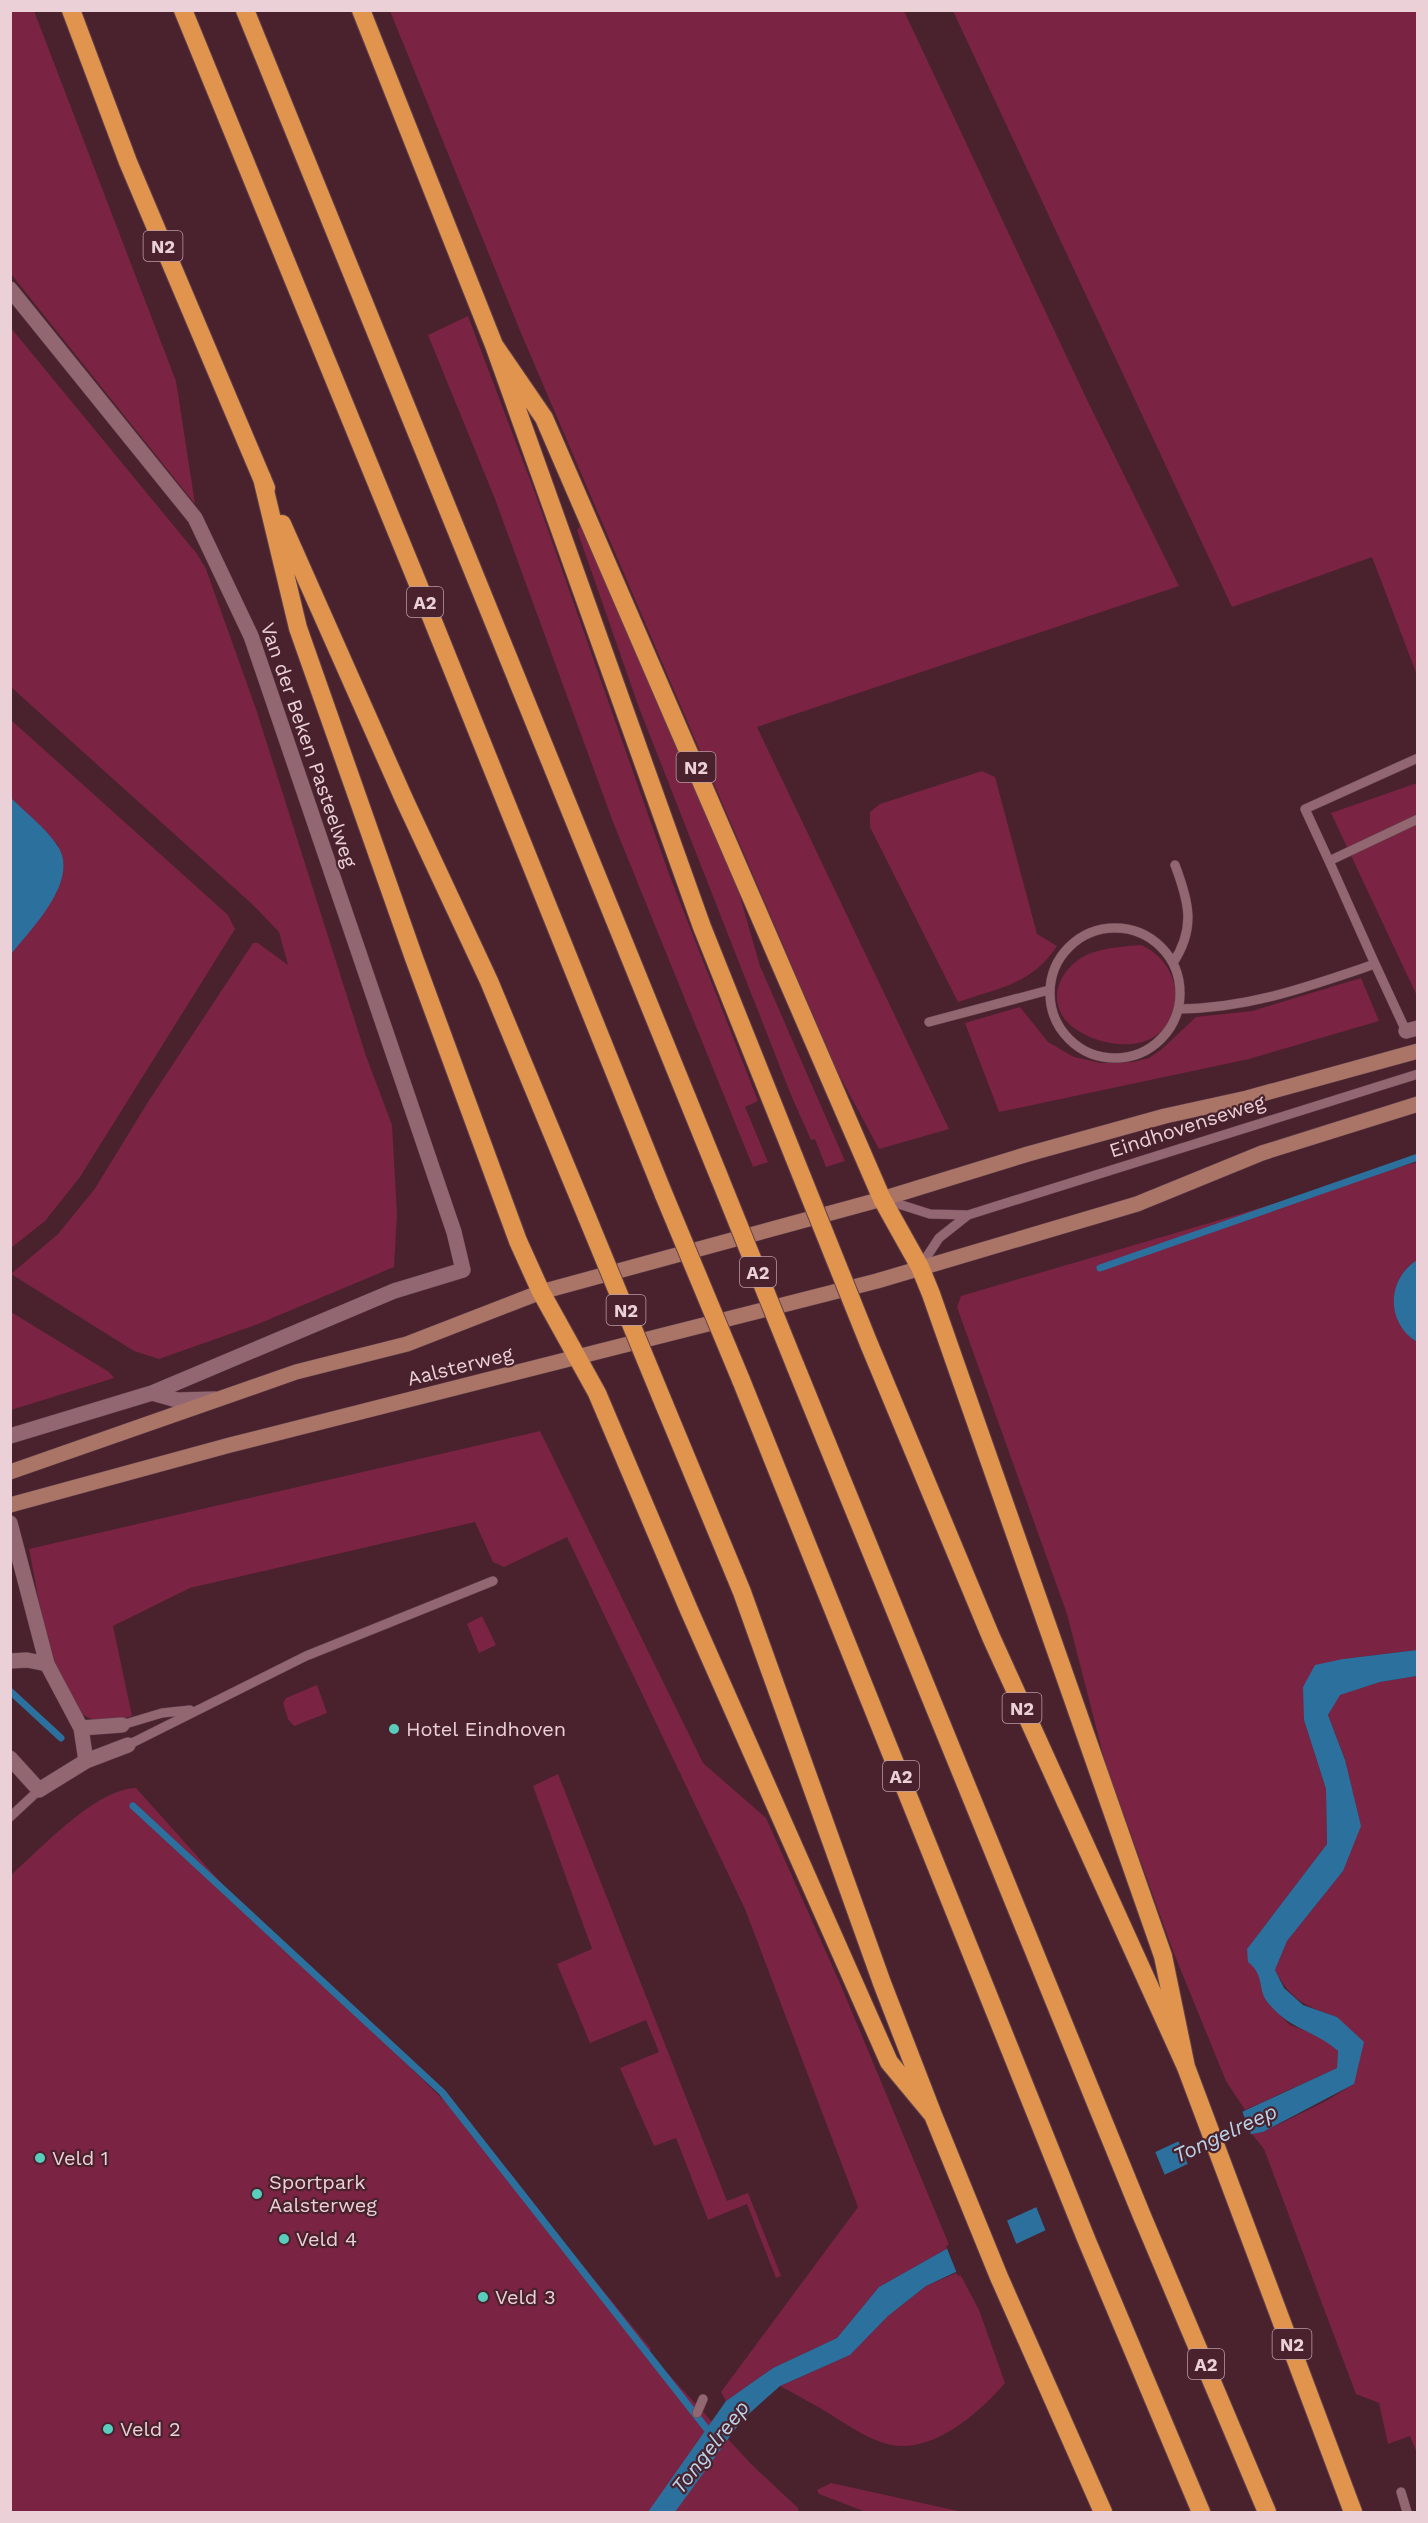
<svg xmlns="http://www.w3.org/2000/svg" width="1428" height="2523" viewBox="0 0 1428 2523" font-family="'Work Sans',sans-serif">
  <style>
    .green { fill: #7a2343 }
    .water { fill: #2c709e }
    .pier { fill: #49222e }
    .lines { fill: none; stroke-linecap: round; stroke-linejoin: round }
    .stream { stroke: #2c709e; stroke-width: 7 }
    .lane-casing { stroke: #62424c; stroke-width: 10 }
    .street-casing { stroke: #62424c; stroke-width: 16 }
    .secondary-casing { stroke: #62424c; stroke-width: 16 }
    .highway-casing { stroke: #62424c; stroke-width: 20 }
    .lane { stroke: #936772; stroke-width: 9 }
    .street { stroke: #936772; stroke-width: 15 }
    .secondary { stroke: #aa7467; stroke-width: 15 }
    .highway { stroke: #e0944d; stroke-width: 18 }
    .highway-bridge-casing { stroke: #62424c; stroke-width: 20; stroke-linecap: butt }
    .highway-bridge { stroke: #e0944d; stroke-width: 18 }
    .poi-dot { fill: #5acebc; stroke: #49222e; stroke-width: 2 }
    .labels { text-anchor: middle; dominant-baseline: central; stroke-width: 4.5; stroke-linejoin: round; paint-order: stroke }
    .shield { fill: #49222e; stroke: #ba9ca4; stroke-width: 1.5 }
    .shield-label { font-size: 18px; font-weight: bold; fill: #ebd1d7 }
    .street-label { font-size: 20px; fill: #ebd1d7; stroke: #49222e }
    .poi-label { font-size: 20px; fill: #ebd1d7; stroke: #49222e; text-anchor: start }
    .water-label { font-size: 21px; font-style: italic; fill: #bad3e8; stroke: #49222e }
  </style>
  <rect width="100%" height="100%" fill="#49222e"/>
  <path class="green" d="M 11,10 L 34,11 L 176,381 L 195,504 L 11,274 Z
    M 390,11 L 904,11 L 1088,402 L 1179,586 L 757,727 L 949,1129 L 879,1149 L 837,1071 L 521,333 Z
    M 953,11 L 1417,11 L 1417,675 L 1372,557 L 1232,607 Z
    M 468,316 L 535,493 L 669,874 L 758,1101 L 745,1107 L 768,1162 L 753,1167 L 613,822 L 495,499 L 428,335 Z
    M 11,328 L 197,554 L 206,569 L 256,709 L 366,1056 L 392,1125 L 397,1214 L 394,1267 L 258,1324 L 159,1359 L 134,1351 L 11,1274 L 58,1234 L 94,1190 L 148,1102 L 253,943 L 258,943 L 288,965 L 279,932 L 252,904 L 11,687 Z
    M 581,526 L 737,886 L 760,966 L 845,1161 L 826,1167 L 815,1139 L 811,1140 L 791,1095 L 638,705 L 577,530 Z
    M 11,720 L 228,915 L 235,929 L 80,1177 L 45,1221 L 11,1248 L 11,954 L 57,892 L 58,845 L 11,798 Z
    M 982,771 L 995,777 L 1037,934 L 1057,946 C 1031,985 1000,987 958,1002 L 870,827 L 870,812 L 880,804 Z
    M 1417,783 L 1417,996 L 1331,813 Z
    M 1141,945 C 1168,956 1184,989 1171,1017 C 1155,1055 1101,1048 1074,1028 C 1043,1005 1058,966 1091,953 C 1106,948 1125,946 1141,945 Z
    M 1361,978 L 1379,1021 L 1249,1059 L 999,1112 L 965,1023 L 1020,1007 L 1048,1042 L 1074,1057 L 1101,1063 L 1133,1062 L 1149,1058 L 1162,1049 L 1196,1017 L 1252,1011 Z
    M 1417,1162 L 1417,1260 C 1386,1280 1387,1323 1417,1342 L 1417,1650 L 1343,1659 L 1304,1720 L 1326,1789 L 1327,1844 L 1247,1949 L 1257,1969 L 1266,2001 L 1290,2025 L 1322,2037 L 1338,2051 L 1337,2068 L 1245,2110 L 1226,2081 L 1173,1951 L 1105,1762 L 1067,1614 L 957,1307 L 961,1296 Z
    M 11,1312 L 109,1372 L 114,1378 L 11,1410 Z
    M 540,1431 L 703,1763 L 766,1818 L 839,1981 L 950,2247 L 879,2287 L 837,2338 L 773,2368 L 726,2401 L 721,2392 L 858,2207 L 745,1909 L 567,1537 L 504,1567 L 493,1562 L 475,1522 L 190,1588 L 113,1626 L 132,1716 C 117,1721 102,1724 87,1717 C 52,1699 37,1587 29,1549 Z
    M 482,1616 L 496,1645 L 479,1653 L 467,1624 Z
    M 1417,1676 L 1417,2453 L 1410,2436 L 1388,2444 L 1379,2403 L 1356,2394 L 1264,2149 L 1252,2134 L 1263,2132 L 1324,2102 L 1354,2084 L 1337,2017 C 1306,2006 1291,2001 1275,1970 L 1287,1941 L 1343,1871 L 1345,1760 L 1328,1715 L 1339,1695 L 1380,1682 Z
    M 317,1685 L 327,1713 L 294,1726 L 288,1719 L 283,1703 L 286,1698 Z
    M 558,1774 L 727,2201 L 748,2193 L 781,2276 L 776,2278 L 747,2204 L 708,2220 L 676,2138 L 654,2146 L 620,2068 L 659,2052 L 646,2020 L 590,2043 L 557,1964 L 592,1949 L 533,1786 Z
    M 136,1788 L 223,1885 L 461,2117 L 651,2349 L 648,2352 L 751,2464 L 798,2508 L 798,2512 L 11,2512 L 11,1875 C 41,1849 95,1789 136,1788 Z
    M 959,2272 L 979,2310 L 1005,2383 C 979,2413 934,2453 891,2445 C 869,2440 851,2427 833,2416 C 816,2405 798,2396 780,2386 L 850,2355 L 888,2316 L 926,2286 Z
    M 831,2483 L 958,2511 L 961,2512 L 866,2512 L 819,2494 L 817,2490 Z"/>
  <path class="water" d="M 11,798 C 26,813 45,827 57,845 C 81,879 32,928 11,954 Z
    M 1417,1260 L 1417,1342 C 1386,1323 1386,1280 1417,1260 Z
    M 1417,1650 L 1417,1676 L 1380,1682 L 1340,1695 L 1328,1715 L 1345,1760 L 1361,1826 L 1343,1871 L 1287,1941 L 1275,1970 L 1284,1988 L 1303,2005 L 1337,2017 L 1364,2042 L 1354,2084 L 1263,2132 L 1252,2134 L 926,2286 L 888,2316 L 850,2355 L 780,2386 L 742,2420 L 675,2512 L 648,2512 L 726,2401 L 773,2368 L 837,2338 L 879,2287 L 950,2247 L 1337,2068 L 1338,2051 C 1313,2029 1291,2031 1268,2003 C 1257,1989 1265,1975 1248,1962 L 1247,1949 L 1327,1844 L 1326,1789 L 1304,1720 L 1303,1687 L 1315,1665 L 1343,1659 Z"/>
  <path class="pier" d="M 1241,2108 L 1252,2137 L 1189,2167 L 1177,2138 Z
    M 1154,2149 L 1166,2178 L 1047,2234 L 1035,2204 Z
    M 1006,2218 L 1018,2248 L 958,2276 L 946,2246 Z"/>
  <g class="lines">
    <path class="stream" d="M 1100,1268 L 1418,1157
      M 10,1691 L 61,1738
      M 133,1806 L 442,2092 L 706,2428"/>
    <defs>
      <path id="lane" d="M 1329,861 L 1305,809 L 1418,758
        M1050 993a65 65 0 1 1 130 0a65 65 0 1 1-130 0Z
        M 1173,963 C 1196,928 1189,902 1175,865
        M 1375,964 L 1406,1031
        M 1178,1009 C 1250,1008 1307,987 1375,964 L 1329,861 L 1418,819
        M 929,1022 L 1049,990
        M 886,1200 L 930,1214 L 968,1215 L 1418,1074
        M 920,1267 L 939,1238 L 968,1215
        M 122,1725 L 162,1713 L 190,1710
        M 128,1745 L 306,1656 L 493,1581
        M 10,1817 L 39,1790
        M 697,2413 L 703,2399
        M 1401,2492 L 1407,2512"/>
      <path id="street" d="M 10,289 L 195,518 L 251,636 L 454,1232 L 463,1270 L 394,1291 L 152,1393 L 10,1436
        M 1406,1031 L 1418,1028
        M 152,1393 L 177,1400 L 215,1399
        M 10,1523 L 47,1664 L 81,1728 L 86,1761
        M 10,1661 L 27,1660 L 47,1664
        M 81,1728 L 122,1725
        M 10,1758 L 39,1790 L 86,1761 L 128,1745"/>
      <path id="secondary" d="M 10,1472 L 296,1372 L 407,1344 L 541,1292 L 882,1199 L 1028,1154 L 1165,1116 L 1247,1098 L 1418,1051
        M 10,1505 L 230,1445 L 877,1281 L 1137,1204 L 1262,1153 L 1418,1104"/>
      <path id="highway" d="M 71,10 L 128,162 L 266,488
        M 183,10 L 416,579 L 664,1195
        M 245,10 L 720,1179
        M 361,10 L 494,345 L 702,927 L 794,1157
        M 494,345 L 544,418 L 882,1199 L 920,1267 L 931,1294 L 1163,1956 L 1186,2067
        M 262,478 L 298,628 L 414,958 L 518,1241 L 541,1292 L 597,1393 L 689,1610 L 889,2062 L 933,2115
        M 282,524 L 404,799 L 489,981 L 587,1217
        M 869,1344 L 991,1637 L 1186,2067 L 1353,2512
        M 795,1365 L 1142,2216 L 1267,2512
        M 741,1380 L 1087,2241 L 1201,2512
        M 664,1404 L 742,1592 L 882,1983 L 933,2115 L 999,2277 L 1103,2512"/>
    </defs>
    <use href="#lane" class="lane-casing"/>
    <use href="#street" class="street-casing"/>
    <use href="#secondary" class="secondary-casing"/>
    <use href="#highway" class="highway-casing"/>
    <use href="#lane" class="lane"/>
    <use href="#street" class="street"/>
    <use href="#secondary" class="secondary"/>
    <use href="#highway" class="highway"/>
    <defs>
      <path id="highway-bridge" d="M 794,1157 L 869,1344
        M 720,1179 L 795,1365
        M 664,1195 L 741,1380
        M 587,1217 L 664,1404"/>
    </defs>
    <use href="#highway-bridge" class="highway-bridge-casing"/>
    <use href="#highway-bridge" class="highway-bridge"/>
  </g>
  <g class="poi-dot">
    <circle cx="394" cy="1729" r="6"/>
    <circle cx="40" cy="2158" r="6"/>
    <circle cx="257" cy="2194" r="6"/>
    <circle cx="284" cy="2239" r="6"/>
    <circle cx="483" cy="2297" r="6"/>
    <circle cx="108" cy="2429" r="6"/>
  </g>
  <g class="labels">
    <g class="shield">
      <rect x="143.5" y="231" width="39" height="30" rx="4.5"/>
      <rect x="407" y="587" width="36" height="30" rx="4.5"/>
      <rect x="676.5" y="752" width="39" height="30" rx="4.5"/>
      <rect x="740" y="1257" width="36" height="30" rx="4.5"/>
      <rect x="606.5" y="1295" width="39" height="30" rx="4.5"/>
      <rect x="1002.5" y="1693" width="39" height="30" rx="4.5"/>
      <rect x="883" y="1761" width="36" height="30" rx="4.5"/>
      <rect x="1272.5" y="2329" width="39" height="30" rx="4.5"/>
      <rect x="1188" y="2349" width="36" height="30" rx="4.5"/>
    </g>
    <g class="shield-label">
      <text x="163" y="246">N2</text>
      <text x="425" y="602">A2</text>
      <text x="696" y="767">N2</text>
      <text x="758" y="1272">A2</text>
      <text x="626" y="1310">N2</text>
      <text x="1022" y="1708">N2</text>
      <text x="901" y="1776">A2</text>
      <text x="1292" y="2344">N2</text>
      <text x="1206" y="2364">A2</text>
    </g>
    <g class="street-label">
      <text transform="translate(309 745) rotate(71)">Van der Beken Pasteelweg</text>
      <text transform="translate(1187 1126) rotate(-18)">Eindhovenseweg</text>
      <text transform="translate(460 1366) rotate(-14)">Aalsterweg</text>
    </g>
    <g class="poi-label">
      <text x="406" y="1729">Hotel Eindhoven</text>
      <text x="52" y="2158">Veld 1</text>
      <text x="269" y="2182">Sportpark<tspan x="269" dy="23">Aalsterweg</tspan></text>
      <text x="296" y="2239">Veld 4</text>
      <text x="495" y="2297">Veld 3</text>
      <text x="120" y="2429">Veld 2</text>
    </g>
    <g class="water-label">
      <text transform="translate(1225 2133) rotate(-25)">Tongelreep</text>
      <text transform="translate(710 2447) rotate(-52)">Tongelreep</text>
    </g>
  </g>
  <rect width="1428" height="2523" fill="none" stroke="#ebd1d7" stroke-width="24"/>
</svg>
